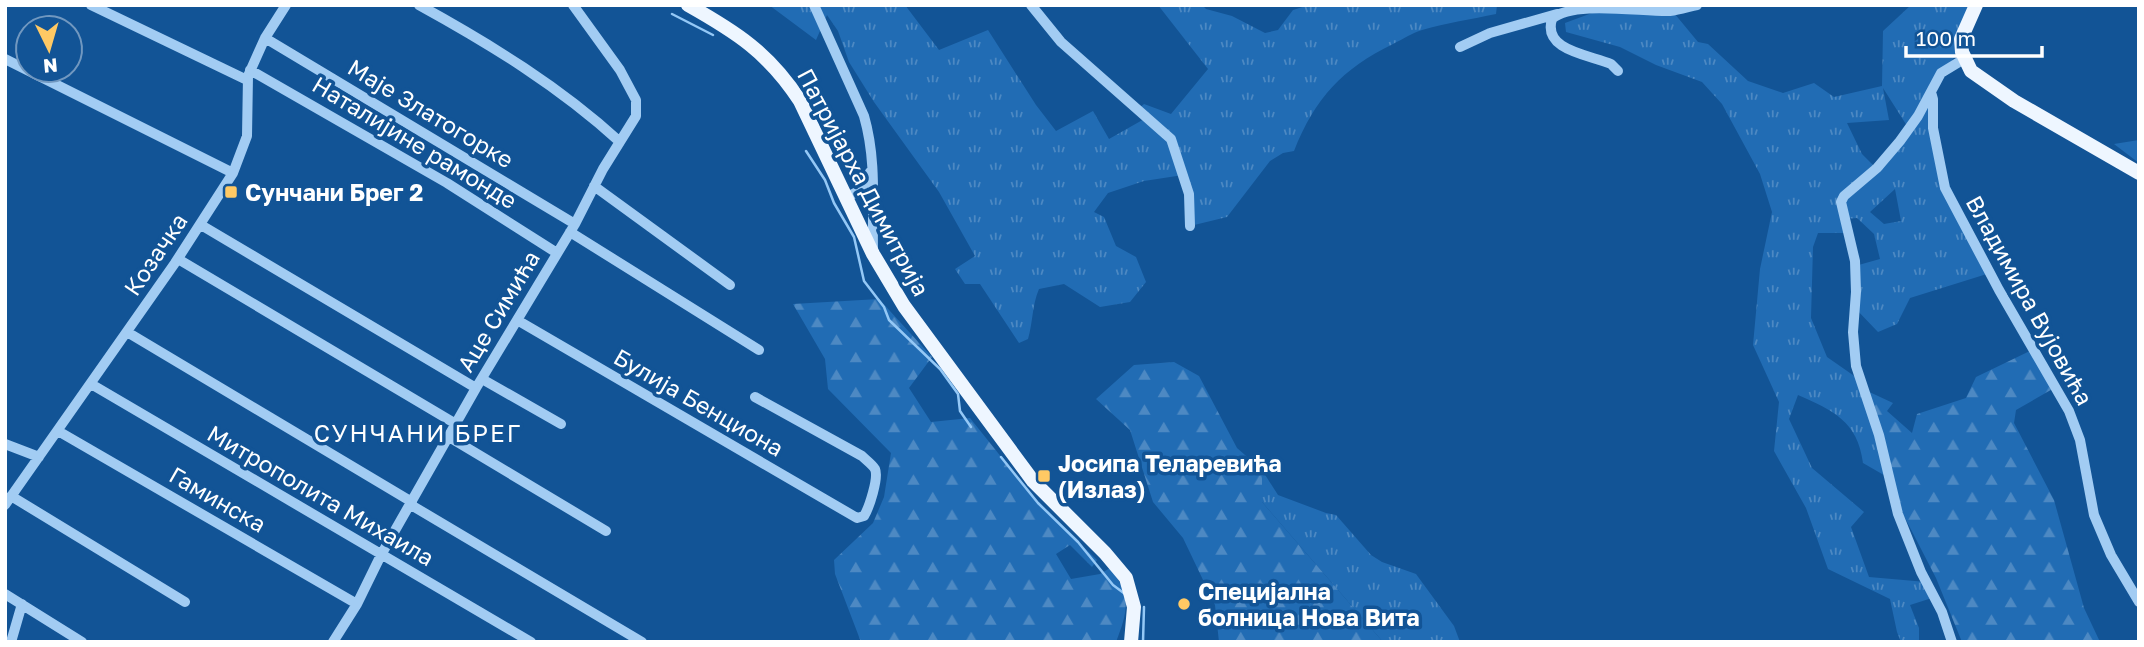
<svg xmlns="http://www.w3.org/2000/svg" width="2144" height="647" viewBox="0 0 2144 647" font-family="'Golos Text',sans-serif">
  <style>
    .grass { fill: url(#grass-tufts); fill-rule: evenodd }
    .forest { fill: url(#forest-firs) }
    .lines { fill: none; stroke-linecap: round; stroke-linejoin: round }
    .stream { stroke: #94c8f6; stroke-width: 2.5 }
    .minor { stroke: #a2ccf3; stroke-width: 10 }
    .major { stroke: #eef6ff; stroke-width: 14 }
    .poi-dot { fill: #ffc964; stroke: #125496; stroke-width: 2.5 }
    .labels { text-anchor: middle; dominant-baseline: central; stroke-width: 7; stroke-linejoin: round; paint-order: stroke }
    .street-label { font-size: 23px; fill: #fff; stroke: #125496 }
    .poi-label { font-size: 23px; font-weight: bold; fill: #fff; stroke: #125496; text-anchor: start }
    .neighbourhood-label { font-size: 24px; letter-spacing: 2px; fill: #fff; stroke: #125496 }
  </style>
  <defs>
    <pattern id="grass-tufts" width="24" height="20" patternUnits="userSpaceOnUse" patternTransform="scale(1.75)"><rect width="24" height="20" fill="#216cb4"/><path d="M3 7l-1-3M5 7V3M7 7l1-3M15 17l-1-3M17 17v-4M19 17l1-3" fill="none" stroke="#4d89c3"/></pattern>
    <pattern id="forest-firs" width="22" height="20" patternUnits="userSpaceOnUse" patternTransform="scale(1.75)"><rect width="22" height="20" fill="#216cb4"/><path d="M5 1l3.5 6h-7zM16 11l3.5 6h-7z" fill="#4d89c3"/></pattern>
  </defs>
  <rect width="100%" height="100%" fill="#125496"/>
  <path class="grass" d="M 769,5 L 905,5 L 939,50 L 988,30 L 1036,105 L 1056,131 L 1093,111 L 1109,139 L 1146,118 L 1137,110 L 1144,104 L 1171,114 L 1208,69 L 1158,5 L 1202,5 L 1206,9 L 1232,16 L 1265,33 L 1278,30 L 1293,10 L 1309,5 L 1497,5 L 1496,14 C 1472,19 1446,23 1422,30 C 1412,33 1403,39 1393,44 C 1342,69 1315,98 1294,151 L 1283,153 L 1270,161 L 1227,217 L 1190,226 L 1183,175 L 1144,181 L 1108,193 L 1094,212 L 1104,217 L 1116,246 L 1136,257 L 1146,282 L 1130,302 L 1100,307 L 1064,284 L 1039,289 C 1032,305 1033,322 1028,339 L 1019,343 L 980,284 L 965,284 L 955,269 L 975,256 L 939,192 L 874,102 L 849,62 L 838,31 L 827,15 L 816,40 Z
    M 1911,5 L 1971,5 L 1961,47 L 1931,92 L 1939,163 L 1990,273 L 1910,298 L 1897,324 L 1878,332 L 1855,308 L 1855,266 L 1880,259 L 1874,234 L 1857,218 L 1845,219 L 1848,233 L 1818,233 L 1813,247 L 1811,318 L 1827,357 L 1860,380 L 1889,478 L 1863,463 C 1858,421 1832,410 1798,395 L 1789,419 L 1812,468 L 1864,512 L 1851,527 L 1869,577 L 1926,582 L 1935,597 L 1910,605 L 1919,628 L 1919,642 L 1901,642 L 1897,632 L 1890,599 L 1828,569 L 1806,508 L 1774,451 L 1779,402 L 1753,345 L 1760,269 L 1772,212 L 1760,174 L 1722,104 L 1702,82 L 1656,65 L 1620,47 L 1566,32 L 1565,23 L 1592,13 L 1674,13 L 1698,42 L 1708,44 L 1748,81 L 1783,93 L 1814,83 L 1834,97 L 1882,86 L 1883,31 ZM 1883,88 L 1909,129 L 1876,168 L 1862,154 L 1847,123 L 1889,120 ZM 1895,189 L 1901,221 L 1884,224 L 1870,212 Z
    M 2139,140 L 2139,163 L 2114,144 Z
    M 1262,470 L 1278,495 L 1326,513 L 1336,515 L 1371,555 L 1382,562 L 1416,574 L 1454,626 L 1460,642 L 1383,642 L 1262,502 Z"/>
  <path class="forest" d="M 879,299 L 932,357 L 909,388 L 931,422 L 970,418 L 1038,503 L 1097,560 L 1092,567 L 1070,545 L 1056,554 L 1071,579 L 1100,574 L 1110,568 C 1132,595 1128,611 1116,642 L 861,642 L 835,574 L 834,560 L 873,523 L 884,497 L 891,453 L 828,389 L 825,359 L 793,304 Z
    M 2034,349 L 2056,387 L 2016,410 L 2014,423 L 2054,500 L 2084,608 L 2100,642 L 1962,642 L 1936,578 L 1903,514 L 1863,389 L 1893,403 L 1887,411 L 1912,433 L 1917,414 L 1966,398 L 1976,377 Z
    M 1174,362 L 1199,376 L 1237,448 L 1262,470 L 1262,502 L 1383,642 L 1219,642 L 1215,605 L 1183,538 L 1153,502 L 1130,430 L 1096,399 L 1134,365 Z"/>
  <g class="lines">
    <path class="stream" d="M 672,14 L 713,35
      M 806,151 L 825,180 L 834,203 L 854,237 L 864,281 L 884,307 L 889,320 L 940,369 L 958,394 L 960,411 L 971,427
      M 1001,457 L 1038,503 L 1078,542 L 1113,585 L 1125,594
      M 1143,642 L 1144,607"/>
    <path class="minor" d="M 91,5 L 247,80
      M 419,5 C 490,44 560,87 620,142
      M 814,5 L 864,116 C 877,161 872,206 873,251
      M 1031,5 L 1061,42 L 1171,139 L 1189,194 L 1190,226
      M 265,38 L 575,224
      M 1460,47 L 1490,33 L 1557,14
      M 5,59 L 233,173
      M 250,70 L 447,183 L 557,253
      M 1618,71 L 1611,64 C 1591,55 1542,51 1552,19 C 1572,0 1641,12 1670,11 C 1679,10 1688,7 1697,5
      M 1931,92 L 1933,99 L 1933,128 L 1945,188 L 1999,290 L 2069,411 L 2080,440 L 2094,515 L 2111,555 L 2139,602
      M 594,186 L 730,285
      M 847,197 L 861,190 L 870,172
      M 201,225 L 476,388
      M 570,232 L 759,350
      M 178,259 L 456,424
      M 517,320 L 857,518 L 864,516 C 869,508 879,478 875,469 C 872,464 866,460 862,456 L 755,397
      M 127,332 L 412,502
      M 482,379 L 561,424
      M 91,384 L 531,642
      M 58,431 L 357,604
      M 449,437 L 606,531
      M 5,444 L 39,457
      M 11,496 L 185,602
      M 5,505 L 175,263 L 233,173 L 247,136 L 248,76 L 265,38 L 286,5
      M 411,505 L 642,642
      M 5,594 L 82,642
      M 11,642 L 22,604
      M 333,642 L 357,604 L 381,555 L 476,388 L 575,224 L 603,169 L 636,116 L 636,100 L 620,70 L 573,5
      M 1952,642 L 1942,612 L 1921,572 L 1898,514 L 1879,435 L 1856,366 L 1853,332 L 1856,292 L 1855,261 L 1841,202 L 1844,196 L 1877,168 L 1900,141 L 1918,116 L 1941,73 L 1964,59"/>
    <path class="major" d="M 688,5 C 736,32 769,53 800,101 L 873,254 L 904,306 L 1033,481 L 1105,553 L 1126,578 L 1134,607 L 1131,642
      M 1976,5 L 1961,39 L 1962,52 L 1971,71 L 2014,101 L 2139,173"/>
  </g>
  <g class="poi-dot">
    <rect x="224" y="185" width="14" height="14" rx="3.5"/>
    <rect x="1037" y="469" width="14" height="14" rx="3.5"/>
    <circle cx="1184" cy="604" r="7"/>
  </g>
  <g class="labels">
    <g class="street-label">
      <text transform="translate(431 113) rotate(31)">Маје Златогорке</text>
      <text transform="translate(415 142) rotate(31)">Наталијине рамонде</text>
      <text transform="translate(864 182) rotate(62)">Патријарха Димитрија</text>
      <text transform="translate(155 254) rotate(-56)">Козачка</text>
      <text transform="translate(2030 300) rotate(61)">Владимира Вујовића</text>
      <text transform="translate(498 311) rotate(-59)">Аце Симића</text>
      <text transform="translate(699 402) rotate(30)">Булија Бенциона</text>
      <text transform="translate(321 495) rotate(30)">Митрополита Михаила</text>
      <text transform="translate(218 499) rotate(30)">Гаминска</text>
    </g>
    <g class="poi-label">
      <text x="245" y="192">Сунчани Брег 2</text>
      <text x="1058" y="463">Јосипа Теларевића<tspan x="1058" dy="26">(Излаз)</tspan></text>
      <text x="1198" y="591">Специјална<tspan x="1198" dy="26">болница Нова Вита</tspan></text>
    </g>
    <g class="neighbourhood-label">
      <text x="418" y="432">СУНЧАНИ БРЕГ</text>
    </g>
  </g>
  <rect width="2144" height="647" fill="none" stroke="#ffffff" stroke-width="14"/>
  <g transform="translate(49 49) rotate(175)"><circle r="33" fill="#125496" stroke="#7198c0" stroke-width="2"/>
  <path d="M0-5L12 26L0 18L-12 26Z" fill="#ffc964"/>
  <text y="-10" font-size="19" font-weight="bold" text-anchor="middle" fill="#ffffff">N</text>
  </g>
  <path d="M1906 46v10h136v-10" fill="none" stroke="#ffffff" stroke-width="3.5"/>
  <text x="1916" y="46" font-size="21" fill="#ffffff" stroke="#125496" stroke-width="5" paint-order="stroke">100 m</text>
</svg>
